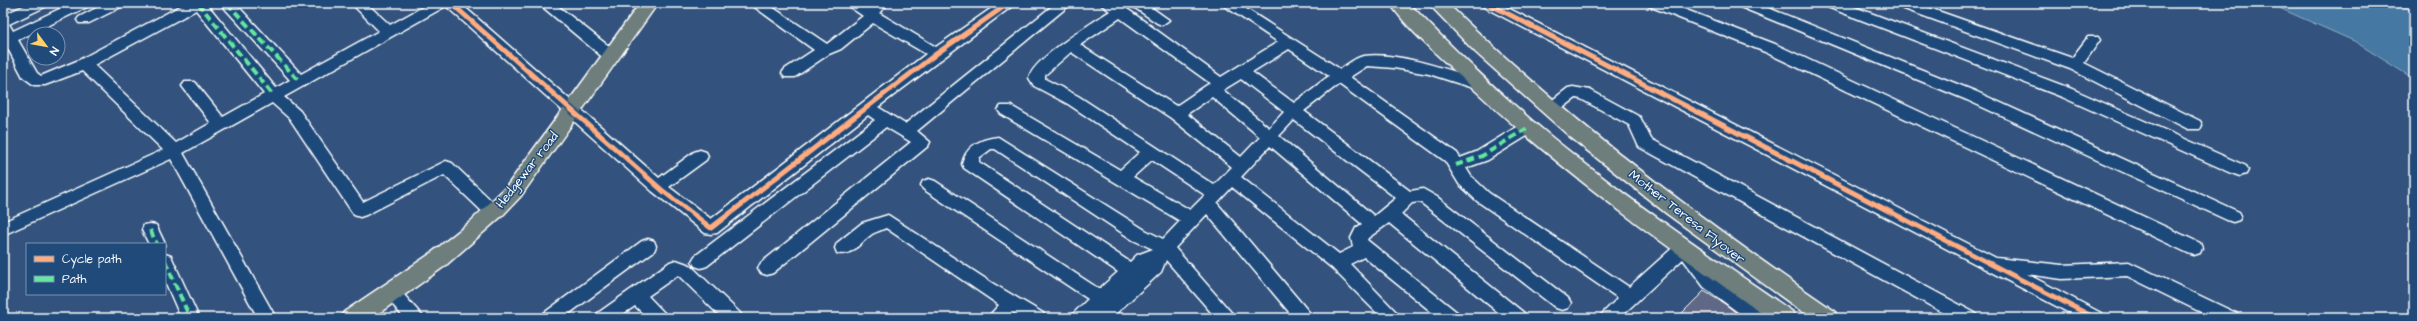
<svg xmlns="http://www.w3.org/2000/svg" width="2417" height="321" viewBox="0 0 2417 321" font-family="'Architects Daughter',sans-serif">
  <style>
    .water { fill: #4478a2; stroke: #8faec7 }
    .building { fill: #616887; stroke: #fff }
    .lines { fill: none; stroke-linecap: round; stroke-linejoin: round }
    .minor-casing { stroke: #fff; stroke-width: 3 }
    .major-casing { stroke: #fff; stroke-width: 3 }
    .minor { fill: #1f4a7a; fill-rule: evenodd }
    .major { fill: #6d7e7c; fill-rule: evenodd }
    .quiet { stroke: #66e7a1; stroke-width: 4; stroke-dasharray: 8 4; stroke-linecap: butt }
    .cycleway-casing { stroke: #1f4a7a; stroke-width: 8 }
    .cycleway { stroke: #ffac80; stroke-width: 5 }
    .labels { text-anchor: middle; dominant-baseline: central; stroke-width: 3; stroke-linejoin: round; paint-order: stroke }
    .street-label { font-size: 13px; fill: #fff; stroke: #1f4a7a }
  </style>
  <rect width="100%" height="100%" fill="#33537e"/>
  <filter id="ink" filterUnits="userSpaceOnUse"><feTurbulence type="fractalNoise" baseFrequency=".025" numOctaves="2"/><feDisplacementMap in="SourceGraphic" scale="8" xChannelSelector="R" yChannelSelector="G"/><feConvolveMatrix kernelMatrix="1 2 1 2 8 2 1 2 1" color-interpolation-filters="sRGB"/></filter>
  <g filter="url(#ink)">
    <path class="water" d="M 2268,3 L 2398,3 L 2414,12 L 2414,79 L 2354,41 Z"/>
    <path class="building" d="M 1704,291 L 1725,304 L 1743,318 L 1677,318 Z"/>
    <g class="lines">
      <defs>
        <path id="minor" d="M 30,3 L 49,3 L 47,6 L 9,24 L 13,31 L 72,3 L 91,3 L 89,6 L 18,40 L 37,73 L 41,76 L 79,60 L 186,3 L 206,3 L 276,88 L 290,80 L 220,3 L 235,3 L 301,74 L 379,31 L 351,3 L 366,3 L 390,25 L 430,3 L 460,3 L 659,178 L 694,152 L 700,150 L 706,152 L 708,156 L 706,160 L 669,187 L 711,219 L 926,54 L 873,23 L 841,49 L 829,54 L 795,77 L 785,77 L 782,73 L 785,69 L 814,50 L 749,3 L 766,3 L 827,44 L 863,16 L 844,3 L 862,3 L 868,7 L 873,3 L 889,3 L 879,13 L 936,47 L 999,3 L 1016,3 L 878,107 L 905,124 L 1056,3 L 1072,3 L 917,131 L 930,142 L 928,146 L 773,273 L 767,275 L 761,273 L 758,268 L 761,263 L 911,142 L 886,127 L 707,266 L 701,268 L 695,266 L 692,261 L 695,256 L 875,120 L 868,115 L 717,233 L 711,234 L 705,233 L 652,191 L 446,6 L 284,97 L 300,111 L 363,202 L 446,161 L 452,163 L 500,209 L 502,213 L 500,217 L 494,219 L 488,217 L 444,175 L 366,215 L 360,217 L 354,215 L 290,119 L 272,103 L 183,153 L 276,318 L 258,318 L 171,159 L 3,235 L 3,222 L 163,150 L 82,71 L 45,85 L 34,85 L 23,77 L 3,39 L 3,15 ZM 196,10 L 264,94 L 223,117 L 195,82 L 185,82 L 182,86 L 185,90 L 211,123 L 176,143 L 94,65 Z
          M 106,3 L 125,3 L 123,6 L 89,23 L 79,23 L 77,20 L 79,17 Z
          M 538,3 L 554,3 L 616,52 L 618,56 L 616,60 L 606,60 Z
          M 1099,3 L 1117,3 L 1130,11 L 1221,77 L 1278,42 L 1220,3 L 1237,3 L 1340,69 C 1347,65 1356,57 1364,56 C 1398,51 1455,72 1487,82 L 1490,86 L 1487,90 L 1482,91 L 1429,74 L 1394,68 L 1367,66 L 1350,77 L 1457,153 L 1460,158 L 1476,152 L 1523,123 L 1535,123 L 1537,127 L 1535,131 L 1488,160 L 1466,168 L 1471,176 L 1489,193 L 1629,287 L 1678,243 L 1684,241 L 1690,243 L 1716,277 L 1765,313 L 1768,318 L 1746,318 L 1704,287 L 1683,259 L 1619,318 L 1598,318 L 1618,298 L 1477,201 L 1459,184 L 1445,161 L 1339,84 L 1304,111 L 1410,191 L 1423,189 L 1437,197 L 1568,298 L 1571,303 L 1568,308 L 1562,310 L 1556,308 L 1420,202 L 1412,203 L 1401,214 L 1524,313 L 1527,318 L 1505,318 L 1389,223 L 1368,238 L 1367,240 L 1458,313 L 1461,318 L 1439,318 L 1364,257 L 1350,264 L 1402,318 L 1382,318 L 1332,268 L 1232,187 L 1217,203 L 1314,318 L 1294,318 L 1207,214 L 1175,248 L 1236,318 L 1216,318 L 1166,260 L 1161,272 L 1111,318 L 1069,318 L 1088,299 L 923,189 L 921,185 L 923,181 L 929,179 L 935,181 L 1099,289 L 1118,272 L 964,168 L 962,164 C 966,146 980,139 998,137 L 1145,230 L 1163,239 L 1180,221 L 1001,114 L 998,110 L 1001,106 L 1011,106 L 1120,170 L 1140,152 L 1068,104 L 1034,86 L 1029,78 C 1033,59 1092,23 1110,11 ZM 1120,18 L 1210,83 L 1176,106 L 1080,45 ZM 1289,49 L 1329,76 L 1294,103 L 1252,72 ZM 1071,52 L 1171,118 L 1232,167 L 1214,185 L 1078,96 L 1045,79 L 1045,75 ZM 1241,79 L 1284,112 L 1269,128 L 1223,90 ZM 1212,97 L 1260,137 L 1241,157 L 1187,114 ZM 1294,120 L 1396,198 L 1374,216 L 1279,136 ZM 1270,146 L 1362,224 L 1356,228 L 1351,238 L 1353,247 L 1339,254 L 1241,177 ZM 991,149 L 995,149 L 1133,240 L 1153,249 L 1137,255 L 1130,262 L 979,162 L 979,158 ZM 1152,160 L 1205,195 L 1190,210 L 1133,177 Z
          M 1128,3 L 1145,3 L 1169,20 L 1162,25 L 1157,23 Z
          M 1480,3 L 1498,3 L 1996,258 L 2062,265 L 2129,262 L 2236,313 L 2239,318 L 2213,318 L 2127,276 L 2062,279 L 2027,274 L 2101,313 L 2104,318 L 2079,318 L 1482,6 Z
          M 1647,3 L 1668,3 L 1775,44 L 2200,243 L 2202,248 L 2200,253 L 2194,255 L 2188,253 L 1765,52 L 1649,6 Z
          M 1736,3 L 1756,3 L 1977,92 L 2239,212 L 2241,216 L 2239,220 L 2233,222 L 2227,220 L 1967,100 L 1738,6 Z
          M 1823,3 L 1844,3 L 2072,89 L 2246,166 L 2248,170 L 2246,174 L 2240,176 L 2234,174 L 2062,97 L 1825,6 Z
          M 1894,3 L 1915,3 L 2072,58 L 2088,37 L 2098,37 L 2100,40 L 2084,63 L 2200,121 L 2202,125 L 2200,129 L 2188,129 L 2070,69 L 1896,6 Z
          M 1573,87 L 1590,90 L 1640,117 L 1651,139 L 1975,313 L 1978,318 L 1953,318 L 1639,147 L 1629,125 L 1581,99 L 1576,98 L 1556,113 L 1546,113 L 1543,109 L 1546,105 L 1568,88 Z
          M 888,215 L 992,283 L 1043,313 L 1046,318 L 1022,318 L 1014,313 L 1008,318 L 987,318 L 999,305 L 886,228 C 882,230 878,231 874,233 C 862,239 853,258 837,253 L 835,248 L 837,243 L 862,223 Z
          M 150,224 L 156,225 L 165,244 L 165,245 L 149,244 L 142,230 L 144,225 Z
          M 648,239 L 654,241 L 656,246 L 654,251 L 563,318 L 541,318 L 544,313 L 642,241 Z
          M 165,254 L 171,256 L 199,318 L 181,318 L 165,281 Z
          M 676,260 L 690,265 L 740,313 L 743,318 L 722,318 L 678,275 L 648,296 L 669,318 L 648,318 L 635,306 L 617,318 L 595,318 L 598,313 L 670,262 Z
          M 392,286 L 398,288 L 424,318 L 404,318 L 383,293 L 386,288 Z"/>
        <path id="major" d="M 640,3 L 658,3 L 521,196 L 503,215 L 445,266 L 382,311 L 370,318 L 341,318 L 344,312 L 430,254 L 470,222 L 507,186 Z
          M 1390,3 L 1409,3 C 1461,57 1515,109 1574,155 C 1644,211 1719,261 1793,312 L 1796,318 L 1768,318 C 1661,242 1554,167 1459,75 C 1438,55 1405,27 1390,3 Z
          M 1428,3 L 1447,3 C 1567,119 1698,218 1836,312 L 1839,318 L 1811,318 L 1667,214 L 1569,136 L 1475,52 Z"/>
      </defs>
      <use href="#minor" class="minor-casing"/>
      <use href="#major" class="major-casing"/>
      <use href="#minor" class="minor"/>
      <use href="#major" class="major"/>
      <path class="quiet" d="M 198,3 L 273,95
        M 227,3 L 300,82
        M 1456,165 L 1482,156 L 1529,127
        M 150,230 L 157,244
        M 165,261 L 190,318"/>
      <defs>
        <path id="cycleway" d="M 451,3 L 663,191 L 711,228 L 936,54 L 1009,3
          M 1487,3 L 2095,318"/>
      </defs>
      <use href="#cycleway" class="cycleway-casing"/>
      <use href="#cycleway" class="cycleway"/>
    </g>
  </g>
  <g class="labels">
    <g class="street-label">
      <text transform="translate(527 170) rotate(-52)">Hedgewar road</text>
      <text transform="translate(1687 217) rotate(38)">Mother Teresa Flyover</text>
    </g>
  </g>
  <rect width="2417" height="321" fill="none" stroke="#1f4a7a" stroke-width="16"/>
  <rect x="8" y="8" width="2401" height="305" fill="none" stroke="#fff" stroke-width="1.5" filter="url(#ink)"/>
  <rect x="26" y="243" width="140" height="52" fill="#1f4a7a" stroke="#7992af"/>
  <rect x="34" y="256" width="20" height="6" fill="#ffac80" stroke="#7992af"/>
  <text x="62" y="263" font-size="12" fill="#ffffff">Cycle path</text>
  <rect x="34" y="276" width="20" height="6" fill="#66e7a1" stroke="#7992af"/>
  <text x="62" y="283" font-size="12" fill="#ffffff">Path</text>
  <g transform="translate(46 46) rotate(122)"><circle r="19" fill="#1f4a7a" stroke="#7992af"/>
  <path d="M0-3L7 15L0 10L-7 15Z" fill="#ffd166"/>
  <text y="-6" font-size="11" font-weight="bold" text-anchor="middle" fill="#ffffff">N</text>
  </g>
</svg>
